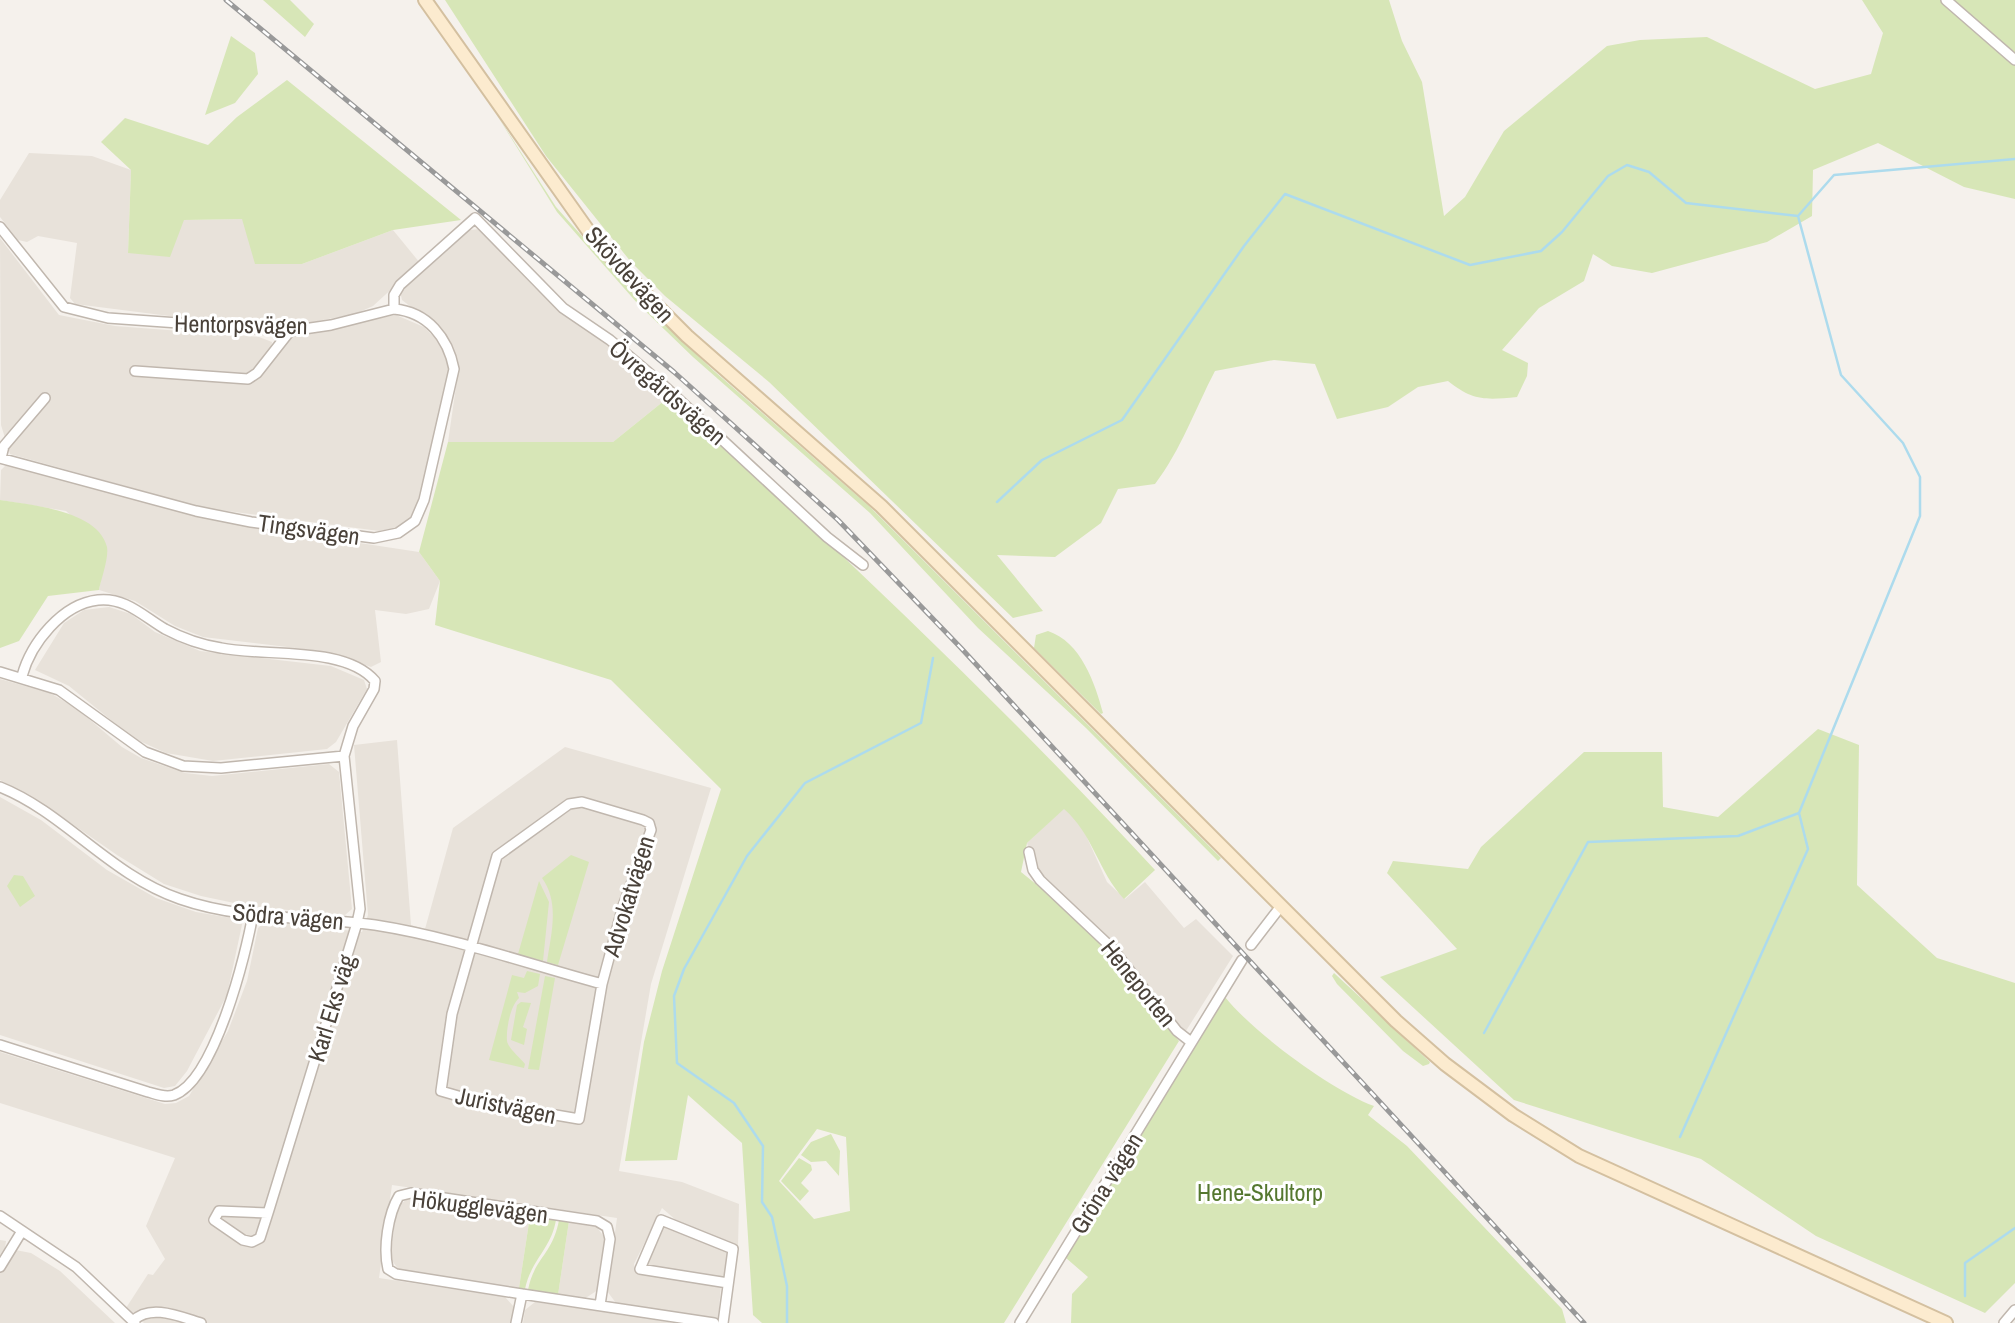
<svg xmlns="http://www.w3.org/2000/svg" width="2015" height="1323" viewBox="0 0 2015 1323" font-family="'Archivo Narrow',sans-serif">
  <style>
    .residential { fill: #e8e2da }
    .green { fill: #d7e6b7; fill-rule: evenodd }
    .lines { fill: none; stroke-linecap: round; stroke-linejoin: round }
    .stream { stroke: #addbed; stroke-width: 2.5 }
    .street-casing { stroke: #c0b7ae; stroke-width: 12 }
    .secondary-casing { stroke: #d4c0a0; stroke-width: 16 }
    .street { stroke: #fff; stroke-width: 9 }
    .secondary { stroke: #fcebcf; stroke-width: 12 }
    .rail-casing { stroke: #999; stroke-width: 5 }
    .rail { stroke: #fff; stroke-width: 2.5; stroke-dasharray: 8; stroke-linecap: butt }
    .labels { text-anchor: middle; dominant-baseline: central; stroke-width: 6; stroke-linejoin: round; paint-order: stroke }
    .street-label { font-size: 24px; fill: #494139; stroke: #fff }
    .park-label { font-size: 24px; fill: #55782f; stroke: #fff }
  </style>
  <rect width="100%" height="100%" fill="#f5f1ec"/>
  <path class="residential" d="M 29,153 L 92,156 L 131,170 L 128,252 L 184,220 L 242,219 L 302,264 L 393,230 L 420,263 L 373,306 L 355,314 L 296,325 L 276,327 L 185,318 L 75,304 L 70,298 L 77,243 L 38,236 L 27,242 L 18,240 L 0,217 L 0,200 Z
    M 480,229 L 534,287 L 615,347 L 670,396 L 613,442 L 448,442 L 459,366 L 453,347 L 437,327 L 402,300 L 400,291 L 470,230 Z
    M 0,238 L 59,315 L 115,326 L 259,337 L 272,342 L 271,350 L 250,373 L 236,377 L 131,367 L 132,375 L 252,382 L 291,336 L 396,315 L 424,327 L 438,341 L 449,360 L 449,381 L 413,519 L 397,528 L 379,531 L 204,508 L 10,454 L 1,425 Z
    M 6,465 L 235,524 L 419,552 L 440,581 L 429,609 L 406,614 L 375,610 L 381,662 L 371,667 L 329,652 L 203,637 L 175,626 L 135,601 L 99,590 L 107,548 L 66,511 L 0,500 L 1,470 Z
    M 109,607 L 131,614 L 155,632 L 200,651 L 331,666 L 364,680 L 367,689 L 336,742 L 327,749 L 213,761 L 166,753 L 133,738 L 69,686 L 35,670 L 64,623 L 84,610 Z
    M 0,679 L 50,693 L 76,708 L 122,747 L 141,758 L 185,773 L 212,776 L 329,764 L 339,772 L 352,909 L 345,915 L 253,907 L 201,896 L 164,884 L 117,855 L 49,808 L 0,780 Z
    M 397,740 L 411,925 L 425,929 L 453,828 L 565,747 L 711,788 L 651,984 L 619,1171 L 682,1182 L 739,1204 L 738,1246 L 677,1221 L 662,1208 L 634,1264 L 635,1272 L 721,1286 L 718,1319 L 616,1303 L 607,1291 L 617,1218 L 392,1185 L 379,1278 L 505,1297 L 514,1307 L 512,1323 L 144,1323 L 126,1308 L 148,1274 L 153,1275 L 165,1259 L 146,1226 L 175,1158 L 0,1103 L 0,1052 L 165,1104 L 176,1103 L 189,1096 L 228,1031 L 247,981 L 258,928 L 266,921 L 362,932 L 368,915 L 354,745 Z
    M 0,797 L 41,820 L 107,870 L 156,898 L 196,912 L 243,920 L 227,995 L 187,1071 L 175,1086 L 164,1088 L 0,1035 Z
    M 1064,808 L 1080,822 L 1107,882 L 1125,899 L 1145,882 L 1184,928 L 1196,919 L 1233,956 L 1184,1034 L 1091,921 L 1053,889 L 1035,868 L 1027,843 Z
    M 410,1197 L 530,1216 L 519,1288 L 399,1270 L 390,1258 L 397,1207 Z
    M 569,1221 L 596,1226 L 605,1238 L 598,1290 L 584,1299 L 558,1295 Z
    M 667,1224 L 727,1251 L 725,1275 L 721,1277 L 649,1266 L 647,1263 L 662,1226 Z
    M 0,1240 L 6,1241 L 5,1248 L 31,1253 L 60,1271 L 115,1323 L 0,1323 Z
    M 535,1302 L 631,1316 L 674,1323 L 523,1323 L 525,1310 Z"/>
  <path class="green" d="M 263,0 L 290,0 L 314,24 L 305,37 Z
    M 445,0 L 1389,0 L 1402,41 L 1422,82 L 1444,216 L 1465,197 L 1504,131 L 1607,46 L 1640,40 L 1707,37 L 1815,89 L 1871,74 L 1883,33 L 1862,0 L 2015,0 L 2015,199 L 1964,187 L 1878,143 L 1813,170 L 1812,216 L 1767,242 L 1652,273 L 1612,266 L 1593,254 L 1584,281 L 1539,308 L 1502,350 L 1528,363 L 1527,376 L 1517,397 C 1485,400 1473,401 1448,381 L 1418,387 L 1388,407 L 1337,419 L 1315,364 L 1274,360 L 1215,371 C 1195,409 1181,450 1155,484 L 1118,489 L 1101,523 L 1055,557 L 997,555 L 1043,611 L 1013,618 L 769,382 L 665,296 L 631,262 L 546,156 Z
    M 231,36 L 255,53 L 258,74 L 235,103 L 205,115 Z
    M 287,80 L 461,220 L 393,230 L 302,264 L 255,264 L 242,219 L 184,220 L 170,257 L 128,253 L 131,170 L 101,142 L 125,118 L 208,145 L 237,117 Z
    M 495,112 L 556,207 L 639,300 L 714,371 L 869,506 L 1221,858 L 1218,861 L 1086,728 L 978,628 L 870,513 L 693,357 L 638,304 L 557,212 Z
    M 670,396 C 837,549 1002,704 1155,870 L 1124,899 C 1098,871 1093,834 1064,809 L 1027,843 L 1021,872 L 1079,919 L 1179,1041 L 1004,1323 L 762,1323 L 753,1315 L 742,1143 L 688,1095 L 677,1160 L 625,1161 L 644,1042 L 662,971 L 721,789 L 611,680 L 435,625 L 440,581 L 419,552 L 448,442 L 613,442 ZM 817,1129 L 846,1137 L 850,1211 L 814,1219 L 779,1181 Z
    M 0,500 C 30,505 98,510 107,547 C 109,558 101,579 99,590 L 48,596 L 19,641 L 0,648 Z
    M 1048,631 C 1081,642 1095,683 1103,713 L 1101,714 L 1034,648 L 1036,635 Z
    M 1818,729 L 1859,745 L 1857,885 L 1937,958 L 2015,983 L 2015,1283 L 1985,1313 L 1816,1236 L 1701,1159 L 1514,1100 L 1380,977 L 1457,949 L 1387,873 L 1393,861 L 1468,869 L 1481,847 L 1584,752 L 1662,752 L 1663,807 L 1718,817 Z
    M 571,855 L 589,862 L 558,965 L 547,962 C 551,934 560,903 542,878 Z
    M 14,875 L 23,876 L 35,896 L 20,907 L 7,886 Z
    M 539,881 L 549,902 L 543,961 L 518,954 Z
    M 527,971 L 540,974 L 538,986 L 525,993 L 517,992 L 519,998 C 510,1006 506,1030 507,1041 C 508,1048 520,1058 525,1064 L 524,1068 L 489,1060 L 512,975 L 524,978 Z
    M 1334,973 L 1430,1062 L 1429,1064 L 1423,1066 L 1403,1051 L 1337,984 L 1332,976 Z
    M 545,976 L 555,978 L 539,1070 L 528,1069 Z
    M 1225,997 C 1254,1033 1331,1090 1374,1106 L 1368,1115 L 1407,1146 L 1562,1309 L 1566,1323 L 1071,1323 L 1072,1294 L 1088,1277 L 1066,1258 Z
    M 521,1002 L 531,1003 L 523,1027 L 527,1029 L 524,1045 L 511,1040 L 517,1005 Z
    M 831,1134 L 840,1151 L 839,1176 L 826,1161 L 811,1162 L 801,1155 L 811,1142 Z
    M 799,1158 L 811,1165 L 812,1170 L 801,1183 L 809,1191 L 800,1201 L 781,1181 Z
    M 530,1216 L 556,1220 C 551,1249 531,1260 525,1289 L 519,1288 Z
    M 559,1220 L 569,1221 L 558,1295 L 528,1290 C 534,1258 553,1254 559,1220 Z"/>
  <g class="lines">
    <path class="stream" d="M 1798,216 L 1834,175 L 2015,159
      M 997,502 L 1042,460 L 1122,420 L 1244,246 L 1285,194 L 1470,265 L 1541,251 L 1562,232 L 1608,176 L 1627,165 L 1649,172 L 1686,203 L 1798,216
      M 1484,1033 L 1588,842 L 1738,836 L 1799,813
      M 1680,1137 L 1808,849 L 1799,813 L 1920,516 L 1920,477 L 1903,443 L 1841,375 L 1798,216
      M 1965,1296 L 1965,1263 L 2015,1228
      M 787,1323 L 787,1286 L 772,1217 L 762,1202 L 763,1146 L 734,1103 L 677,1063 L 674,996 L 684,969 L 747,856 L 805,783 L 921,723 L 933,658"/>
    <defs>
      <path id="street" d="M 1946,0 L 2015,60
        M 0,227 L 64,307 L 108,318 L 290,331 L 331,325 L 394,309 L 394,295 L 400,285 L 475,218 L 563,308 L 610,340 L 661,383 L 827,537 L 863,565
        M 135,371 L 248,379 L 257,373 L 290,331
        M 0,458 L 196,511 L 251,522 L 374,538 L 398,533 L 415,521 L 424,500 L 454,369 C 448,338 428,312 394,309
        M 1,458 L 4,446 L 45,398
        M 0,672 L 59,690 L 145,752 L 183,766 L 221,768 L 344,756 L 353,726 L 374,689 L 375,681 C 345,645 264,657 221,648 C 202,645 182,638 165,629 C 143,616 125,597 98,600 C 62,604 31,643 22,676
        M 0,787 C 65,813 110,875 180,899 C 243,921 311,916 375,925 C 452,937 528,964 602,984
        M 582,802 L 643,820 L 649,823 L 651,830 L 623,906 L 602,984 L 579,1119 L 479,1102 L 441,1091 L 452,1014 L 497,856 L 569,804 Z
        M 1029,852 L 1033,870 L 1040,880 L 1112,948 L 1177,1031 L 1191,1042
        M 1251,945 L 1281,906
        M 0,1045 L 148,1092 C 156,1094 165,1098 174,1095 C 215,1080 246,954 253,914
        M 268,1213 L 260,1238 L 252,1242 L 243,1240 L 214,1220 L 219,1211 L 268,1213 L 357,923 L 360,909 L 344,756
        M 0,1216 L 76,1267 L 135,1323
        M 0,1267 L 22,1231
        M 522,1294 L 396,1274 L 388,1269 C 383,1248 388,1214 399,1196 L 411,1193 L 597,1221 L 607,1227 L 610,1239 L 600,1305
        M 133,1321 C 150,1303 181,1317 201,1323
        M 516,1323 L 522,1294 L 714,1323
        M 723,1323 L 733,1249 L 661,1220 L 640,1269 L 728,1283
        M 1020,1323 L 1242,960
        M 2004,1323 L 2015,1310"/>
      <path id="secondary" d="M 425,0 L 594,239 L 654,303 L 687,336 L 881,506 L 1396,1021 L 1445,1064 L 1513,1115 L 1579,1156 L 1946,1323"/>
    </defs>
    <use href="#street" class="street-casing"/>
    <use href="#secondary" class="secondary-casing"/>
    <use href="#street" class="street"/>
    <use href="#secondary" class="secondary"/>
    <defs>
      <path id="rail" d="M 226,0 L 674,372 L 838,520 L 961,648 L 1584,1323"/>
    </defs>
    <use href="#rail" class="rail-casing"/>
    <use href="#rail" class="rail"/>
  </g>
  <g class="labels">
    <g class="street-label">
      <text transform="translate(630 274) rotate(48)">Skövdevägen</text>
      <text transform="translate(241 324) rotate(1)">Hentorpsvägen</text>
      <text transform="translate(668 392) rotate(41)">Övregårdsvägen</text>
      <text transform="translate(309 529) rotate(8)">Tingsvägen</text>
      <text transform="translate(628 896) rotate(-73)">Advokatvägen</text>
      <text transform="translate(288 916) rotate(5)">Södra vägen</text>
      <text transform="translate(1139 983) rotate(51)">Heneporten</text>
      <text transform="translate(331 1008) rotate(-73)">Karl Eks väg</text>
      <text transform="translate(506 1105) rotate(12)">Juristvägen</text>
      <text transform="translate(1106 1183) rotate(-58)">Gröna vägen</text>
      <text transform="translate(480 1206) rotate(7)">Hökugglevägen</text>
    </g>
    <g class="park-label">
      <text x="1260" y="1192">Hene-Skultorp</text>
    </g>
  </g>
</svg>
